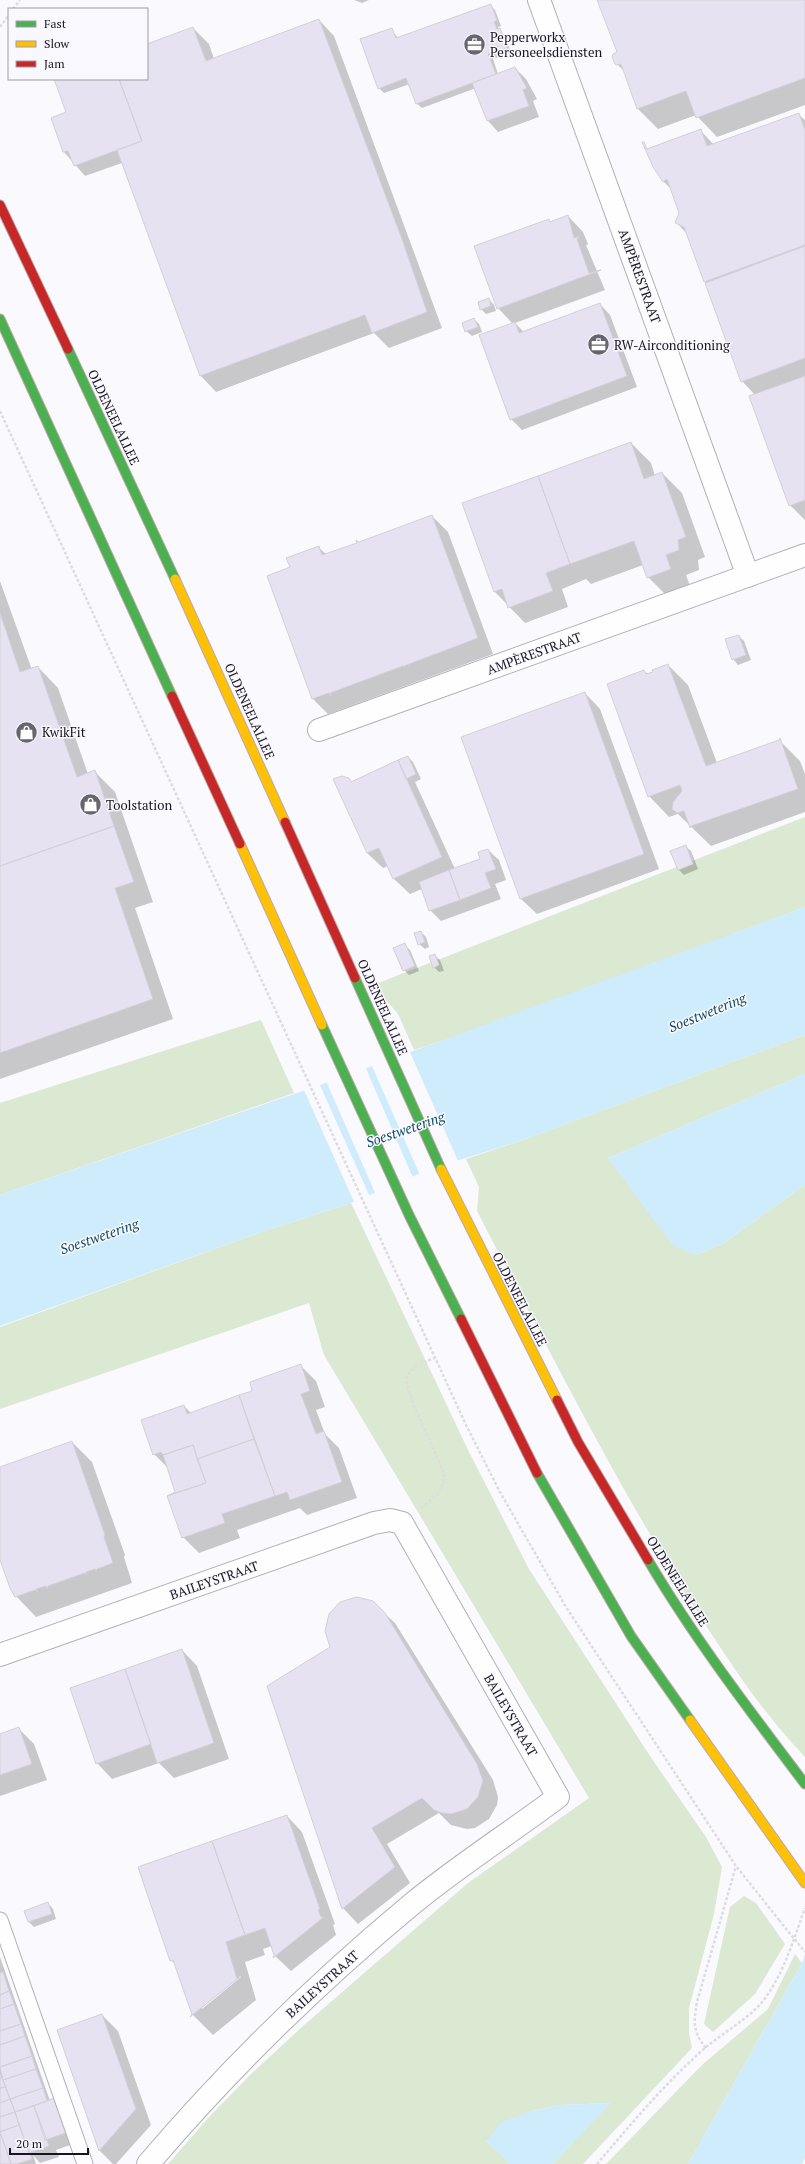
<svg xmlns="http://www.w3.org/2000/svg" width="805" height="2164" viewBox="0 0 805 2164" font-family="'PT Serif',serif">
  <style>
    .green { fill: #dbe8d2 }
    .water { fill: #cfecfc }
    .pier { fill: #faf9fd }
    .shadow { fill: #0003; fill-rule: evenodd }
    .building { fill: #e6e2f1; stroke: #d2d0d8 }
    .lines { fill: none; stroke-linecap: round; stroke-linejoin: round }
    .lane-casing { stroke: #b1b0b7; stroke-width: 17 }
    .street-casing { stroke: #b1b0b7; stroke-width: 24 }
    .fast-casing { stroke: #bba9ab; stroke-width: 11 }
    .slow-casing { stroke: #bba9ab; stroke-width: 11 }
    .jam-casing { stroke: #bba9ab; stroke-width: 11 }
    .path { stroke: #ddddde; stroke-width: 2.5; stroke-dasharray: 3 2; stroke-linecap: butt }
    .lane { stroke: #fefeff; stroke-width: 15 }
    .street { stroke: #fefeff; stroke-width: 22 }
    .fast { stroke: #4caf50; stroke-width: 9 }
    .slow { stroke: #ffc107; stroke-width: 9 }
    .jam { stroke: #c62828; stroke-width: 9 }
    .path-bridge { stroke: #ddddde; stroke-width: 2.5; stroke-dasharray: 3 2; stroke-linecap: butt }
    .labels { text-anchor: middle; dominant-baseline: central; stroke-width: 3; stroke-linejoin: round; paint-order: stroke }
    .poi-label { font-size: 13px; fill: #181520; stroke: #f9f8fe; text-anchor: start }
    .street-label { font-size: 13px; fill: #181520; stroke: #f9f8fe }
    .water-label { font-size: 14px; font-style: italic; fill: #124e66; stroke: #f9f8fe }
  </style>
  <rect width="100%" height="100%" fill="#faf9fd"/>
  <path class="green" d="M 805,817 L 805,907 L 477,1029 L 414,1050 L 398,1014 L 373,985 Z
    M 261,1020 L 294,1093 L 0,1195 L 0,1103 Z
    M 805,1035 L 805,1074 L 608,1158 L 697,1255 L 724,1243 L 805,1185 L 805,1757 C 757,1707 721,1649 684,1591 C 608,1468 543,1339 477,1211 L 479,1187 L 466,1159 L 526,1139 Z
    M 351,1203 L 469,1452 L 529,1569 L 650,1756 L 706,1837 L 722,1867 L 714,1914 L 689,2008 L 689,2033 L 692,2048 L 583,2164 L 553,2164 L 610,2103 L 559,2105 L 528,2112 L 486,2141 L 510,2164 L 168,2164 L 209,2117 L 251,2074 L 303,2026 L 468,1883 L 589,1798 L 324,1355 L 309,1303 L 0,1409 L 0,1327 L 259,1233 Z
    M 744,1896 L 756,1903 L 785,1944 L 755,1994 L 713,2032 L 704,2024 L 730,1907 Z
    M 795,1954 L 802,1963 L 688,2164 L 606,2164 L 702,2065 L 768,2009 Z"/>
  <path class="water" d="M 805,907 L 805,1035 L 526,1139 L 428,1170 L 351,1203 L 259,1233 L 0,1326 L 0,1195 L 323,1084 Z
    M 805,1074 L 805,1185 L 724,1243 L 697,1255 L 673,1246 L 608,1158 Z
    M 805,1954 L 805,2158 L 802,2164 L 688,2164 L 802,1963 Z
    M 611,2103 L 553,2164 L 510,2164 L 486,2141 L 502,2122 L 528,2112 L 559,2105 Z"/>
  <path class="pier" d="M 409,1050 L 459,1163 L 420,1175 L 371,1064 Z
    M 365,1066 L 413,1178 L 376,1195 L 326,1081 Z
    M 319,1083 L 370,1197 L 355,1204 L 303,1088 Z"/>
  <path class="shadow" d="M 354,0 L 369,0 L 362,3 Z
    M 599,0 L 805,0 L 805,105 L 717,137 L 696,115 L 658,129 L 638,109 L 626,73 L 616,63 L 618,53 Z
    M 490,5 L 495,10 L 501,26 L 498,27 L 499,30 L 505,35 L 511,53 L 493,59 L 498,74 L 515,68 L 526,79 L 537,99 L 533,101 L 539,117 L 498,132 L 488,121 L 476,88 L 422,108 L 416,103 L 410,84 L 384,93 L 379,88 L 391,29 L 398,38 Z
    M 319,20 L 334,36 L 442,328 L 389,348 L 374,333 L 216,392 L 201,376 L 122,163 L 85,176 L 64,152 L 52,119 L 67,113 L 55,79 L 147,79 L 147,46 L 193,28 L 209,44 L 214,59 Z
    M 798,114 L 805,120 L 805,520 L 790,505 L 755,395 L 742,381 L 688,235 L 676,222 L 680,213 L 672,190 L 664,182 L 646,150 L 700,130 L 714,145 Z
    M 568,216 L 583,232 L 588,244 L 586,245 L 605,290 L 515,323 L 524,332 L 600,304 L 610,315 L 637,387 L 522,430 L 511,419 L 513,324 L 498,308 L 548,220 L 551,222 Z
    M 489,299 L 494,305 L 496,311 L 486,314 L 481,309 Z
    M 474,319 L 479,324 L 482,332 L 472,336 L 466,331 Z
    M 631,443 L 651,463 L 655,476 L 662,473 L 682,493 L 705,557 L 698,560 L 699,570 L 686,575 L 691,589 L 668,597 L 648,577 L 643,565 L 591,584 L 586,579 L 562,589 L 568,607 L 525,623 L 495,592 L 463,504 Z
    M 432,516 L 448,532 L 493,654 L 328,714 L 313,699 L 291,568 L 318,547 L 327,555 Z
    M 0,581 L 32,670 L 38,667 L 58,688 L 88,774 L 95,772 L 115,792 L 153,902 L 135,908 L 173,1019 L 0,1079 Z
    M 739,636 L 744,641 L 751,660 L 738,665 L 733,659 Z
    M 668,665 L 688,685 L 717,763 L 780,741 L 800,761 L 805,774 L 805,812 L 711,846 L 678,814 L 669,817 L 649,796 L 644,671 L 648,675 Z
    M 585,693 L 600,709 L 659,869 L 537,914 L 521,899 L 462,738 Z
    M 408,757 L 413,762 L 421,779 L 415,782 L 455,869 L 481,860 L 488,850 L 499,860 L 506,880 L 495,884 L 501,899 L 441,921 L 430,910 L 422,889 L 410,894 L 394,879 L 388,866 L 383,868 L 367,853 L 348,779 L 352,783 Z
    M 685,846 L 691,851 L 698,869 L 684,875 L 679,870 L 671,851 Z
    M 421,932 L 426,937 L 429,947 L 425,949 L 419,944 Z
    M 404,944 L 410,950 L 419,971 L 409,975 L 404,970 Z
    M 434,955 L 440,960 L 444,971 L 439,972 L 434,967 Z
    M 301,1366 L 316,1381 L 325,1407 L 316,1410 L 325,1434 L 339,1448 L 357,1498 L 307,1515 L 300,1508 L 237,1530 L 240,1538 L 199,1553 L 183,1537 L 177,1494 L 168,1468 L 154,1454 L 184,1406 L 191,1413 L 254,1391 Z
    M 72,1442 L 92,1462 L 125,1555 L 124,1557 L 132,1583 L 36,1617 L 16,1596 L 0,1557 L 0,1468 Z
    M 372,1602 L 395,1623 L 493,1780 L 498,1797 L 497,1805 L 489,1819 L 475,1828 L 467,1829 L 451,1825 L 439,1813 L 387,1844 L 410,1883 L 358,1924 L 343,1908 L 268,1686 L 331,1648 L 326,1631 L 330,1615 Z
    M 182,1650 L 197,1666 L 229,1759 L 174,1778 L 159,1763 L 112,1779 L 97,1763 Z
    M 18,1728 L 34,1744 L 47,1780 L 0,1796 L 0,1735 Z
    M 287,1816 L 302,1832 L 335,1924 L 333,1925 L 336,1935 L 291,1971 L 275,1956 L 272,1946 L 263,1949 L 265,1955 L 245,1962 L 256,2000 L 213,2035 L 193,2015 L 176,1965 L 171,1960 ZM 240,1976 L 241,1977 L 202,2009 L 202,2007 Z
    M 48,1903 L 53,1909 L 56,1919 L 34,1927 L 29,1922 Z
    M 0,1957 L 50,2101 L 54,2100 L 64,2110 L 76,2143 L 56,2150 L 59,2157 L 40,2163 L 33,2155 L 36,2164 L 0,2164 Z
    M 102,2015 L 118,2031 L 151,2125 L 116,2164 L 113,2164 L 99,2150 Z"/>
  <path class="building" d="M 597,0 L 805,0 L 805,78 L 696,118 L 686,91 L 637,109 L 621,64 L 617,65 L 615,64 L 612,57 L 613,54 L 617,52 Z
    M 491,4 L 497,20 L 494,22 L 497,29 L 500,28 L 507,48 L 488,54 L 496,74 L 416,104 L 406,78 L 378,89 L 360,39 L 392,28 L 396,38 Z
    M 319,19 L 402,239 L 427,312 L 372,333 L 365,315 L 200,376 L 117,150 L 142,141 L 119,79 L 147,79 L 147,44 L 193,27 L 206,61 Z
    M 515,67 L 527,88 L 523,90 L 529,106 L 487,121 L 472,83 Z
    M 54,79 L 119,79 L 142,141 L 74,166 L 68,151 L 63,152 L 51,118 L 66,112 Z
    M 799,113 L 805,130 L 805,245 L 704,282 L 684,227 L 675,223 L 679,213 L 667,179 L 663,182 L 653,167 L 642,142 L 644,142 L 647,149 L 701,129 L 707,146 Z
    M 568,215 L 574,238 L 580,236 L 577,239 L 589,273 L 601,270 L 497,309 L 474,246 L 549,219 L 550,222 Z
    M 805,246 L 805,358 L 741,382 L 705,283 Z
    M 489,298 L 491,306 L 480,310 L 478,302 Z
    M 600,303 L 627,376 L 510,420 L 479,335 L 515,322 L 519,333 Z
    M 474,318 L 478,327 L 465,332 L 462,323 Z
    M 805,376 L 805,500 L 789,506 L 749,396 Z
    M 631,442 L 644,479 L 662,472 L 686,537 L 678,540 L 679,550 L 666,555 L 671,569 L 647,578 L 634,541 L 570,564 L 538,476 Z
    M 538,476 L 570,564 L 546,573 L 553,591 L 508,608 L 502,589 L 494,592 L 462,503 Z
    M 432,515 L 478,638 L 404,666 L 405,668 L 403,666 L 330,693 L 331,696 L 329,693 L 312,699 L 267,576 L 290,567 L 286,558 L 319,546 L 322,555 L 357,543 L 356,540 L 359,542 Z
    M 0,613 L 20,672 L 38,666 L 77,777 L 95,770 L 114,826 L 0,866 Z
    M 739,635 L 746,655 L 732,660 L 725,639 Z
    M 668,664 L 706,766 L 779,740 L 780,738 L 798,789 L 691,826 L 690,828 L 684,811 L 677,813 L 672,809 L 673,802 L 682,791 L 680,785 L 648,797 L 607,684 L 644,670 L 646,674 L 653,672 L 652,670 Z
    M 585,692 L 644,854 L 520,899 L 461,737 Z
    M 408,756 L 416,774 L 406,779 L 398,760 Z
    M 398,760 L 442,857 L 393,879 L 379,848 L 367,853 L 333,779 L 342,776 L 349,778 L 351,782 Z
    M 114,826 L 134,882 L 115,888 L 153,999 L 0,1053 L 0,866 Z
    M 686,845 L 693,864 L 678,870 L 670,851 Z
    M 488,849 L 496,869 L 485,873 L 491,888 L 460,900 L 449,870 L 480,859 L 478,852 Z
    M 449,870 L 460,900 L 429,911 L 419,882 Z
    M 421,931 L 425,942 L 418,945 L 414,933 Z
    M 405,943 L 415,966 L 403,971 L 393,948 Z
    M 435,954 L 439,965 L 433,968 L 429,956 Z
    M 301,1364 L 310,1391 L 301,1394 L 316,1434 L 324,1431 L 342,1482 L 290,1500 L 287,1492 L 275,1496 L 239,1395 L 252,1391 L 250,1382 Z
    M 239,1395 L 254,1439 L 197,1459 L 193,1445 L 163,1455 L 161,1452 L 153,1455 L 141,1420 L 184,1405 L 187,1414 Z
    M 254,1439 L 275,1496 L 222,1514 L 225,1523 L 182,1538 L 167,1496 L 206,1483 L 197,1459 Z
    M 72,1441 L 105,1535 L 104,1537 L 113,1563 L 97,1569 L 96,1571 L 95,1569 L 86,1572 L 86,1575 L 85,1573 L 48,1586 L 47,1589 L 46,1586 L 36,1589 L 38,1592 L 35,1590 L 15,1597 L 10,1588 L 0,1560 L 0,1467 Z
    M 193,1445 L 206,1483 L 167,1496 L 175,1492 L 163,1455 Z
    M 357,1597 L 373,1601 L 385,1613 L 477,1764 L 483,1781 L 478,1797 L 467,1809 L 451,1814 L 442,1813 L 434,1810 L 422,1798 L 372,1828 L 395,1867 L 342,1909 L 267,1686 L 330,1647 L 325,1631 L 329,1614 L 340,1602 Z
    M 182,1649 L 214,1743 L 157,1763 L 125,1669 Z
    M 125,1669 L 151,1744 L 96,1764 L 70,1688 Z
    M 19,1727 L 32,1764 L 0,1775 L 0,1734 Z
    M 287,1815 L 320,1909 L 318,1910 L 321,1917 L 324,1917 L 273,1958 L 274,1955 L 265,1928 L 245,1935 L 212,1841 Z
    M 212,1841 L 245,1935 L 226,1942 L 237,1979 L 241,1976 L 190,2017 L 192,2014 L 189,2006 L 173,1960 L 170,1961 L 138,1867 Z
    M 48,1902 L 52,1914 L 28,1922 L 24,1911 Z
    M 3,1972 L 9,1991 L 0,1995 L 0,1973 Z
    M 9,1991 L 14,2004 L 0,2009 L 0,1995 Z
    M 14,2004 L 21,2024 L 0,2031 L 0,2009 Z
    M 102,2014 L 136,2109 L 99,2151 L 57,2030 Z
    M 21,2024 L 25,2036 L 0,2045 L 0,2031 Z
    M 25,2036 L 32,2056 L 0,2067 L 0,2045 Z
    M 32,2056 L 36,2069 L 3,2080 L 0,2067 Z
    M 36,2069 L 43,2088 L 10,2099 L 3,2080 Z
    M 0,2074 L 6,2087 L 0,2088 Z
    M 6,2087 L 10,2099 L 0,2103 L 0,2088 Z
    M 43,2088 L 47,2101 L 15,2112 L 10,2099 Z
    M 54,2098 L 66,2133 L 45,2140 L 34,2106 Z
    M 10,2099 L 15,2112 L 0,2117 L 0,2103 Z
    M 34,2106 L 49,2146 L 29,2153 L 15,2112 Z
    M 15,2112 L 19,2125 L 0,2132 L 0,2117 Z
    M 19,2125 L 32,2159 L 17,2164 L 11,2164 L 0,2132 Z
    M 0,2132 L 11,2164 L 0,2164 Z"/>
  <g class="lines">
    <defs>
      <path id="lane" d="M 0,1920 L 85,2164"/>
      <path id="street" d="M 539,0 L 748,576
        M 319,730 L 805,555
        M 0,1655 L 374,1523 L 390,1520 L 402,1523 L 558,1797 C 510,1833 458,1866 412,1904 C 317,1983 228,2070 148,2164"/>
      <path id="fast" d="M 0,319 L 172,696
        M 68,349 L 175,579
        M 355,978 L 441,1169
        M 322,1025 L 410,1217 L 461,1319
        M 537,1473 L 631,1636 L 690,1720
        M 648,1560 C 694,1638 750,1711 805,1784"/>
      <path id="slow" d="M 175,579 L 285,822
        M 240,844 L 322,1025
        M 441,1169 L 557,1400
        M 690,1720 L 805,1883"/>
      <path id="jam" d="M 0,205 L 68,349
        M 172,696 L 240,844
        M 285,822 L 355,978
        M 461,1319 L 537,1473
        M 557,1400 L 578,1442 L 648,1560"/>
    </defs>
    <use href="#lane" class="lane-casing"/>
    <use href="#street" class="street-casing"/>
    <use href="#fast" class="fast-casing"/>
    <use href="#slow" class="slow-casing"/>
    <use href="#jam" class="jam-casing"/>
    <path class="path" d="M 13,9 L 20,0
      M 0,27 L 9,15
      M 0,411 L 466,1425 L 500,1492 L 566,1607 L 736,1866 L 779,1920
      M 421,1508 C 433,1498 445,1491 444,1474 C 438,1457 403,1389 407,1377 C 411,1366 427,1361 437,1357
      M 706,2048 C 692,2031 694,2022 697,2002 L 736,1866
      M 597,2164 C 632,2123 665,2083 705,2048 C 725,2031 751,2018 766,1997 C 785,1970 794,1938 805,1908"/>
    <use href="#lane" class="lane"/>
    <use href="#street" class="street"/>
    <use href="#fast" class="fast"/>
    <use href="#slow" class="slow"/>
    <use href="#jam" class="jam"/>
    <path class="path-bridge" d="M 779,1920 L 805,1952"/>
  </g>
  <defs>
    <symbol id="office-disc" viewBox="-11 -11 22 22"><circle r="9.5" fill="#67656d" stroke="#f9f8fe"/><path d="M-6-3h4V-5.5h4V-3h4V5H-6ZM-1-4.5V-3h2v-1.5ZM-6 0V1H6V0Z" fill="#fff"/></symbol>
    <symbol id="shop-disc" viewBox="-11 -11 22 22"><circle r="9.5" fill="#67656d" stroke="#f9f8fe"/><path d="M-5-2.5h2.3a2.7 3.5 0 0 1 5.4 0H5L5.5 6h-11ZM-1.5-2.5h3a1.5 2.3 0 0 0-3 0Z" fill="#fff"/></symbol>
  </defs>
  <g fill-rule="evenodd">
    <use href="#office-disc" x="462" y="32" width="25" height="25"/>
    <use href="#office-disc" x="586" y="332" width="25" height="25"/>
    <use href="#shop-disc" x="14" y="720" width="25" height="25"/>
    <use href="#shop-disc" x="78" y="792" width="25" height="25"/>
  </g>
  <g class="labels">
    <g class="poi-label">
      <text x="490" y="37">Pepperworkx<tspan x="490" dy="15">Personeelsdiensten</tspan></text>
      <text x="614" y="345">RW-Airconditioning</text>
      <text x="42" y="732">KwikFit</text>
      <text x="106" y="805">Toolstation</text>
    </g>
    <g class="street-label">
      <text transform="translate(640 276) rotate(70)">AMPÈRESTRAAT</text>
      <text transform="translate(114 417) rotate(65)">OLDENEELALLEE</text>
      <text transform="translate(534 653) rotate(-20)">AMPÈRESTRAAT</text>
      <text transform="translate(250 711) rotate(66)">OLDENEELALLEE</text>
      <text transform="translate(383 1007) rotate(66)">OLDENEELALLEE</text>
      <text transform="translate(520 1299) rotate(63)">OLDENEELALLEE</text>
      <text transform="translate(214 1580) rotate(-19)">BAILEYSTRAAT</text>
      <text transform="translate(678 1581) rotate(58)">OLDENEELALLEE</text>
      <text transform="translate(511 1715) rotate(60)">BAILEYSTRAAT</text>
      <text transform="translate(322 1984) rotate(-42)">BAILEYSTRAAT</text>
    </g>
    <g class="water-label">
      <text transform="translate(707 1012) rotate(-22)">Soestwetering</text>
      <text transform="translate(405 1129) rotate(-19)">Soestwetering</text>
      <text transform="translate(99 1236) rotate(-19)">Soestwetering</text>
    </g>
  </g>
  <rect x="8" y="8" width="140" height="72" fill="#f9f8fe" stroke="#9f9da5"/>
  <rect x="16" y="21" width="20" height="6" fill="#4caf50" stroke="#9f9da5"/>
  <text x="44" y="28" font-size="12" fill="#181520">Fast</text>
  <rect x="16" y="41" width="20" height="6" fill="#ffc107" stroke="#9f9da5"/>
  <text x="44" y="48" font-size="12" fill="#181520">Slow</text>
  <rect x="16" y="61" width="20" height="6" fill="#c62828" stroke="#9f9da5"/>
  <text x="44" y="68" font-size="12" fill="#181520">Jam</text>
  <path d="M10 2148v6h78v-6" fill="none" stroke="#181520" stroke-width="2"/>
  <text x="16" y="2148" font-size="12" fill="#181520" stroke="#f9f8fe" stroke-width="3" paint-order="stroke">20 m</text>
</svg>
